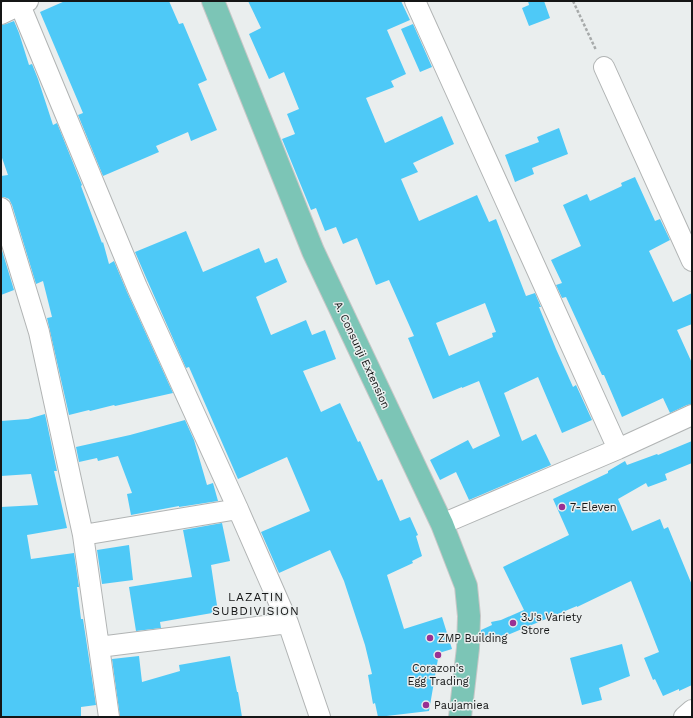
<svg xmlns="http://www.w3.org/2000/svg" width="693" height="718" viewBox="0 0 693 718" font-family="'Work Sans',sans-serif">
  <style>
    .building { fill: #4ec9f7; fill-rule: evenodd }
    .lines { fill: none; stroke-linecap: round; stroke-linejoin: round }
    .minor-casing { stroke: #b1b4b4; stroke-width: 22 }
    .major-casing { stroke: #c7c7c7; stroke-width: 24 }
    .path { stroke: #a7aaaa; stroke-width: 2.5; stroke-dasharray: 3 2; stroke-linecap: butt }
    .minor { stroke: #fff; stroke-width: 20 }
    .major { stroke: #7cc5b6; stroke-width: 22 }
    .poi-dot { fill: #993093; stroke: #eaeeee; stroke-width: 1.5 }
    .labels { text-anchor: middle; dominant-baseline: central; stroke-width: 3; stroke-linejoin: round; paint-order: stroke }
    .street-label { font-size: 11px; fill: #151616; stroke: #eaeeee }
    .poi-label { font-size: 11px; fill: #151616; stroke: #eaeeee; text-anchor: start }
    .neighbourhood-label { font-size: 12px; letter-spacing: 1px; fill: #151616; stroke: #eaeeee }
  </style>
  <rect width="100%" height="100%" fill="#eaeeee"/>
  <path class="building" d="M 65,1 L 169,1 L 179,24 L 183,23 L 207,80 L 198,84 L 217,130 L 191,141 L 188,132 L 156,146 L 159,152 L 103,176 L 78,115 L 83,113 L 40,12 Z
    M 248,1 L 401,1 L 410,20 L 387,30 L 406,74 L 391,81 L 394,87 L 366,98 L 385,143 L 442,116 L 454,144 L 413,163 L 418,172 L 401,179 L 419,221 L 477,195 L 489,222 L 496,219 L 526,296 L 535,293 L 541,307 L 539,307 L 556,349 L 573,387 L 576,385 L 592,420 L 562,433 L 538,377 L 504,393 L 522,441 L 536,434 L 551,465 L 469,500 L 456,472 L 440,480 L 430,460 L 468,440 L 473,449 L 500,436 L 479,381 L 462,388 L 462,387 L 433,399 L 408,338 L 414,336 L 389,280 L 376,285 L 357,238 L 343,244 L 336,227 L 325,231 L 316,208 L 311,210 L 282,139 L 295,134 L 287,114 L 299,109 L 284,72 L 269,79 L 249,34 L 261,28 ZM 485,303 L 496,332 L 492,333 L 493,337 L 449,356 L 436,323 Z
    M 528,1 L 544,1 L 550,18 L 529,26 L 522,8 L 529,5 Z
    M 14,21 L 19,33 L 29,65 L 32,64 L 38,79 L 53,125 L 57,123 L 82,185 L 81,186 L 102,243 L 103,242 L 109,264 L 114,261 L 127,292 L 173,393 L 115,406 L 114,405 L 90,411 L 89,410 L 69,415 L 47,318 L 52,317 L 43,281 L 36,284 L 12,205 L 9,199 L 4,197 L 1,197 L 1,176 L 8,175 L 1,155 L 1,25 L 6,24 Z
    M 413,24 L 432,67 L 420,72 L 401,29 Z
    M 559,128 L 568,154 L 532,168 L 534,174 L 515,182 L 505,155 L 539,142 L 537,137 Z
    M 635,177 L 655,221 L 660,219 L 670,240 L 649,251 L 673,302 L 692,293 L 692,324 L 677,330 L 692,363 L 692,404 L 687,405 L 670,413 L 663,398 L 622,417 L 604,375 L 602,375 L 566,297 L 562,298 L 556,285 L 562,283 L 551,260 L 581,246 L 563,205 L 587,194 L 590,201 L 622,186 L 621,183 Z
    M 186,231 L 203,272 L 259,248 L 265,263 L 277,258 L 287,282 L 256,297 L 271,335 L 306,320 L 312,335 L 325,330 L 336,359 L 303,371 L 321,412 L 340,403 L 358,442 L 360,441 L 378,481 L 382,479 L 400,521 L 410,517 L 418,535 L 416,536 L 422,556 L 412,561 L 413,563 L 387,575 L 404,629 L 442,617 L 452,649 L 439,653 L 429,711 L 378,717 L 375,703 L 373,704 L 368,675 L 372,674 L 365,645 L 344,581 L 330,550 L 279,573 L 261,532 L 310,511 L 287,457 L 238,479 L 189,367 L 186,368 L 148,282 L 135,252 Z
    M 1,247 L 14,290 L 1,295 Z
    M 45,414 L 57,471 L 54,471 L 67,528 L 27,535 L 31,559 L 74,553 L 79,587 L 77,587 L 81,619 L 83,619 L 96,705 L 81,707 L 81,717 L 2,717 L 1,708 L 1,507 L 38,505 L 31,474 L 1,476 L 1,421 L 28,419 Z
    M 185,420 L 194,440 L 207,485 L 213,483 L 218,501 L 179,507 L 179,506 L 131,515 L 127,494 L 132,493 L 118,456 L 98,461 L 97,458 L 79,462 L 76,447 L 130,435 Z
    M 692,441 L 692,463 L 665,474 L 667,480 L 648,487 L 646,483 L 618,499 L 632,531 L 660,519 L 664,529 L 668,527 L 692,585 L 692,685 L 679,691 L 679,689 L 663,696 L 655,679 L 653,680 L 644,658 L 659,652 L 631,581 L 577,607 L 577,606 L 510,634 L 481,640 L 481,630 L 492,625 L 491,622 L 501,620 L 524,610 L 503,567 L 569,535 L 553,499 L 608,473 L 608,471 L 625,461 L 627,465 L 657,454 L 658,455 Z
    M 222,523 L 230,561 L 211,565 L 218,612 L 160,622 L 161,628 L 136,631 L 129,587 L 192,577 L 183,530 Z
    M 129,545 L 133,580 L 102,584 L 97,550 Z
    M 622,644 L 630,676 L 599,688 L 602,700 L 582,705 L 570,658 Z
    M 139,656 L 142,682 L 180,671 L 179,665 L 230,656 L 237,692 L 238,692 L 242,717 L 120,717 L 112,659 Z"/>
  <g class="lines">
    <defs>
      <path id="minor" d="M 415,1 L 618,449
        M 20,5 L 137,287 L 238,509 L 288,623 L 320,717
        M 1,14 L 28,1
        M 604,67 L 692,261
        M 1,208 L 39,332 L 83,535 L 109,717
        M 442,524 L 618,449 L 692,415
        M 83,535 L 238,509
        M 99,647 L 288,623
        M 684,717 L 692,710"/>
      <path id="major" d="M 213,1 L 313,251 L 442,524 L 466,586 L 469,616 L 468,648 L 460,717"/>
    </defs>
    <use href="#minor" class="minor-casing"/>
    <use href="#major" class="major-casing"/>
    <path class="path" d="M 573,1 L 596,50"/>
    <use href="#minor" class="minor"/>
    <use href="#major" class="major"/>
  </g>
  <g class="poi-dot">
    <circle cx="562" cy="507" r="4"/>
    <circle cx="513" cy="623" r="4"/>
    <circle cx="430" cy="638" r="4"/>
    <circle cx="438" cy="655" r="4"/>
    <circle cx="426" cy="705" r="4"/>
  </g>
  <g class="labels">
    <g class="street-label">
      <text transform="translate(362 355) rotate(65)">A. Consunji Extension</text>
    </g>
    <g class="poi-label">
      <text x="570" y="507">7-Eleven</text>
      <text x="521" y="617">3J's Variety<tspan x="521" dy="13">Store</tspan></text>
      <text x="438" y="638">ZMP Building</text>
      <text x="438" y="668" text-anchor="middle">Corazon's<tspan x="438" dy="13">Egg Trading</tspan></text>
      <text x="434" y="705">Paujamiea</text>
    </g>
    <g class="neighbourhood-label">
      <text x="256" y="597">LAZATIN<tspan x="256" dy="14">SUBDIVISION</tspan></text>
    </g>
  </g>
  <rect width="693" height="718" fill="none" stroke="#151616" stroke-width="4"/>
</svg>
